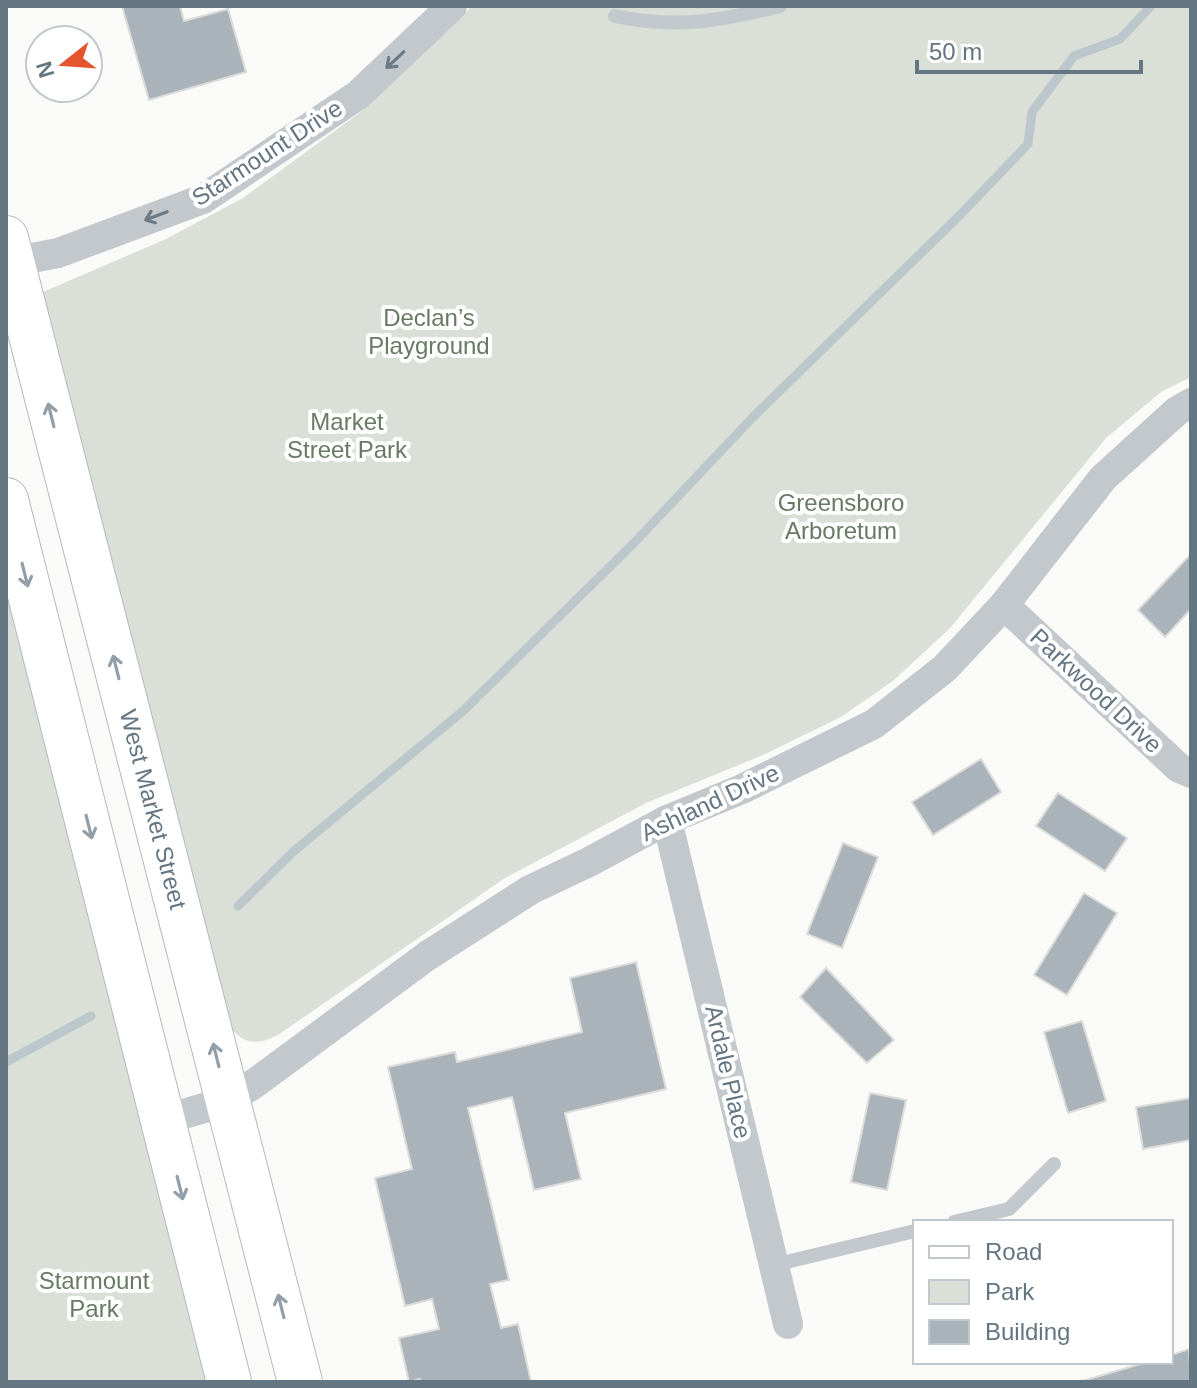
<svg xmlns="http://www.w3.org/2000/svg" width="1197" height="1388" viewBox="0 0 1197 1388" font-family="Arial,sans-serif">
	<style>
		.green { fill: #dadfd7 }
		.lines { fill: none; stroke-linecap: round; stroke-linejoin: round }
		.stream { stroke: #bbc7cb; stroke-width: 9 }
		.building { fill: #aab3b9; stroke: #dcdcda; stroke-width: 2 }
		.primary-casing { stroke: #b5babe; stroke-width: 46 }
		.service { stroke: #c3c8cc; stroke-width: 14 }
		.minor { stroke: #c3c8cc; stroke-width: 30 }
		.primary { stroke: #fff; stroke-width: 44 }
		.oneway { stroke: #6a7a87 }
		.oneway2 { stroke: #939fa8 }
		.labels { text-anchor: middle; stroke-width: 8; stroke-linejoin: round; paint-order: stroke }
		.street-label { font-size: 24px; fill: #657683; stroke: #fff }
		.park-label { font-size: 24px; fill: #687a64; stroke: #fff }
	</style>
	<rect width="100%" height="100%" fill="#fafaf8"/>
	<!-- green -->
	<g class="green">
		<path d="M472 6H1191V377L1161 392 1106 438 951 627 893 681 841 717 763 755 646 803 505 878 278 1035C250 1049 239 1041 222 1016L43 292 166 239 243 198 362 111Z"/>
		<polygon points="6,586 207,1382 6,1382"/>
	</g>
	<g class="lines">
		<!-- stream -->
		<g class="stream">
			<polyline points="238,906 294,851 463,711 632,545 753,417 960,215 1028,144 1032,112 1074,56 1120,39 1151,6"/>
			<polyline points="6,1062 91,1016"/>
		</g>
	</g>
	<!-- building -->
	<g class="building">
		<polygon points="122,6 180,6 184,21 228,9 246,72 149,100"/>
		<polygon points="1191,554 1191,609 1165,637 1138,610"/>
		<polygon points="981,759 1001,792 933,835 912,802"/>
		<polygon points="1058,793 1127,838 1105,871 1036,826"/>
		<polygon points="843,843 878,857 842,948 807,934"/>
		<polygon points="1084,893 1117,913 1067,995 1034,975"/>
		<polygon points="636,962 666,1089 565,1113 581,1179 534,1190 512,1097 468,1108 509,1280 490,1284 501,1328 518,1324 531,1382 421,1382 420,1379 409,1382 399,1338 439,1329 432,1299 405,1306 375,1178 412,1169 388,1067 455,1052 457,1062 582,1032 570,978"/>
		<polygon points="826,968 894,1040 867,1063 800,997"/>
		<polygon points="1082,1021 1106,1101 1068,1113 1044,1032"/>
		<polygon points="870,1093 906,1100 887,1190 851,1182"/>
		<polygon points="1191,1098 1191,1140 1143,1149 1136,1107"/>
		<polygon points="1189,1349 1191,1382 1079,1382 1147,1362 1171,1362 1171,1355"/>
	</g>
	<g class="lines">
		<!-- primary casing -->
		<g class="primary-casing">
			<g id="primary">
				<path id="s1" d="M6 238 300 1382"/>
				<polyline points="6,500 229,1382"/>
			</g>
		</g>
		<!-- service -->
		<g class="service">
			<path d="M615 16C676 29 721 21 780 6"/>
			<polyline points="954,1222 1009,1209 1054,1164"/>
			<polyline points="774,1265 915,1231"/>
		</g>
		<!-- minor -->
		<g class="minor">
			<polyline points="6,263 58,253 203,199 358,95 452,6"/>
			<polyline points="1004,605 1179,768 1191,773"/>
			<polyline points="667,820 788,1324"/>
			<polyline points="163,1120 228,1101 258,1081 427,956 530,890 589,862 667,820 742,789 874,724 945,668 1004,605 1103,478 1177,411 1191,403"/>
		</g>
		<!-- primary -->
		<use href="#primary" class="primary"/>
	</g>
	<!-- one-way arrows -->
	<defs><path id="oneway-shaft" d="M-6 0H5M1.5-3L5.5 0L1.5 3" fill="none" stroke-width="1.6" stroke-linecap="round" stroke-linejoin="round" transform="scale(2)"/></defs>
	<g class="oneway">
		<use href="#oneway-shaft" transform="translate(395 60) rotate(137)"/>
		<use href="#oneway-shaft" transform="translate(156 216) rotate(159)"/>
	</g>
	<g class="oneway2">
		<use href="#oneway-shaft" transform="translate(51 415) rotate(-104)"/>
		<use href="#oneway-shaft" transform="translate(25 575) rotate(76)"/>
		<use href="#oneway-shaft" transform="translate(116 667) rotate(-104)"/>
		<use href="#oneway-shaft" transform="translate(89 827) rotate(76)"/>
		<use href="#oneway-shaft" transform="translate(216 1055) rotate(-104)"/>
		<use href="#oneway-shaft" transform="translate(180 1188) rotate(76)"/>
		<use href="#oneway-shaft" transform="translate(281 1306) rotate(-104)"/>
	</g>
	<g class="labels">
		<!-- street labels -->
		<g class="street-label">
			<text transform="translate(267 153) rotate(-33)" y="8">Starmount Drive</text>
			<text transform="translate(1096 691) rotate(43)" y="8">Parkwood Drive</text>
			<text transform="translate(710 803) rotate(-25)" y="8">Ashland Drive</text>
			<text dy="8" stroke="none"><textPath href="#s1" startOffset="590">West Market Street</textPath></text>
			<text transform="translate(728 1072) rotate(77)" y="8">Ardale Place</text>
		</g>
		<!-- park labels -->
		<g class="park-label">
			<text x="429" y="326">Declan’s<tspan x="429" dy="28">Playground</tspan></text>
			<text x="347" y="430">Market<tspan x="347" dy="28">Street Park</tspan></text>
			<text x="841" y="511">Greensboro<tspan x="841" dy="28">Arboretum</tspan></text>
			<text x="94" y="1289">Starmount<tspan x="94" dy="28">Park</tspan></text>
		</g>
	</g>
	<!-- border -->
	<rect width="1197" height="1388" fill="none" stroke="#657683" stroke-width="16"/>
	<!-- legend -->
	<rect x="913" y="1220" width="260" height="144" fill="#ffffff" stroke="#c1c8cd" stroke-width="2"/>
	<rect x="929" y="1246" width="40" height="12" fill="#ffffff" stroke="#c1c8cd" stroke-width="2"/>
	<text x="985" y="1260" font-size="24" fill="#657683">Road</text>
	<rect x="929" y="1280" width="40" height="24" fill="#dadfd7" stroke="#c1c8cd" stroke-width="2"/>
	<text x="985" y="1300" font-size="24" fill="#657683">Park</text>
	<rect x="929" y="1320" width="40" height="24" fill="#aab3b9" stroke="#c1c8cd" stroke-width="2"/>
	<text x="985" y="1340" font-size="24" fill="#657683">Building</text>
	<!-- north arrow -->
	<g transform="translate(64 64) rotate(253)"><circle r="38" fill="#ffffff" stroke="#c1c8cd" stroke-width="2"/>
	<path d="M0-6L14 30L0 20L-14 30Z" fill="#e4572e"/>
	<text y="-12" font-size="22" font-weight="bold" text-anchor="middle" fill="#657683">N</text>
	</g>
	<!-- scale -->
	<path d="M917 60v12h224v-12" fill="none" stroke="#657683" stroke-width="4"/>
	<text x="929" y="60" font-size="24" fill="#657683" stroke="#ffffff" stroke-width="6" paint-order="stroke">50 m</text>
</svg>
